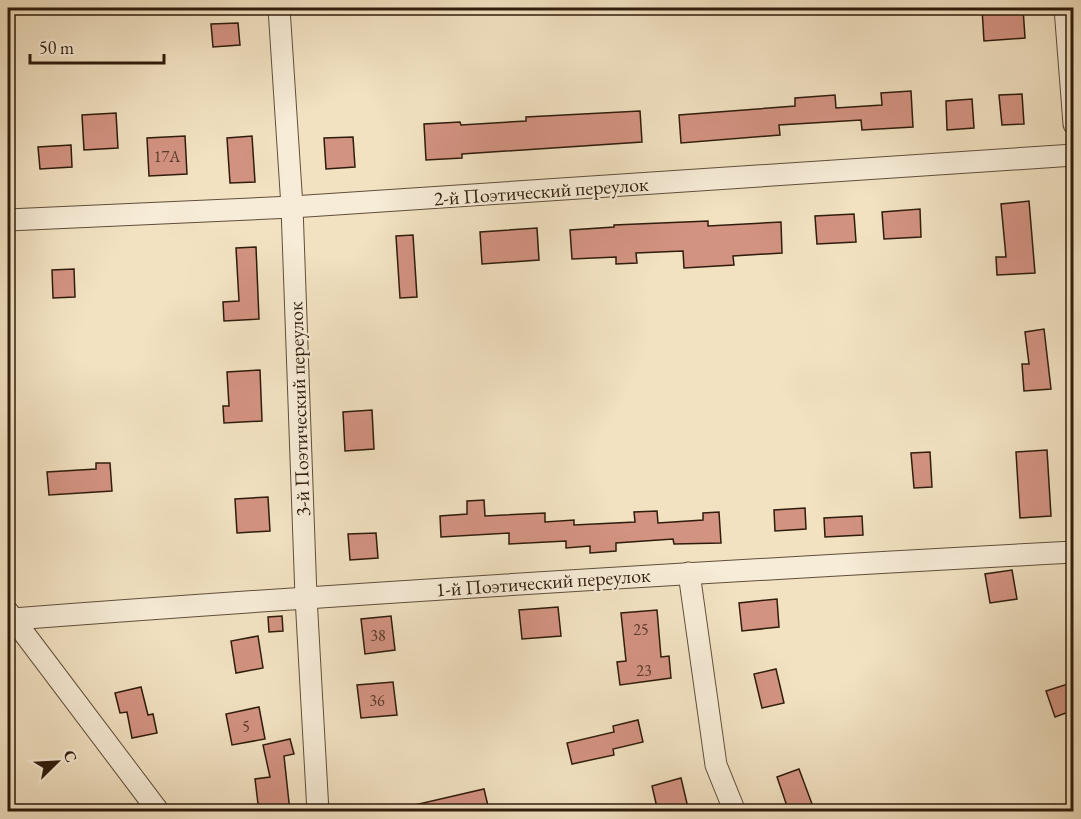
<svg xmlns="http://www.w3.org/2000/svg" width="1081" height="819" viewBox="0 0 1081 819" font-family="'EB Garamond',serif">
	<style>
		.building { fill: #d39382; stroke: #2f1c0c; stroke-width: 1.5 }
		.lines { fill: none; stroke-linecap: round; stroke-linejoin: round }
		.minor-casing { stroke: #604e3a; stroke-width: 23 }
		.minor { stroke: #f7ecd7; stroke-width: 21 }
		.labels { text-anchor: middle; stroke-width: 4.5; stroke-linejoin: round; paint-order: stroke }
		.number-label { font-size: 16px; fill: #583a2a }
		.street-label { font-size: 20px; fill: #2f1c0c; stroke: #f7ecd7 }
	</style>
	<rect width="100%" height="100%" fill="#f2e2c2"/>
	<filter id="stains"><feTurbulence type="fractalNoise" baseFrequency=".00333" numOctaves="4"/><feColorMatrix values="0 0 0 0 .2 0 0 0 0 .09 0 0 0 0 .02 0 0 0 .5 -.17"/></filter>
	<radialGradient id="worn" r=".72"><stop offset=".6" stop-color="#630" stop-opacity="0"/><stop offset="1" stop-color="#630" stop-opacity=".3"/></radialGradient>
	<!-- building -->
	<g class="building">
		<polygon points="1023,8 1025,38 984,41 982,9"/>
		<polygon points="238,23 240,45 213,47 211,24"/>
		<polygon points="911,91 913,127 862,130 861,120 779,125 780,135 681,143 679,115 795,106 795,98 835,95 836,108 882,105 881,93"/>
		<polygon points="1022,94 1024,124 1002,125 999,95"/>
		<polygon points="972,99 974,128 947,130 946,101"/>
		<polygon points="640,111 642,142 462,154 462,158 426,160 424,124 460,122 461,125 526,121 526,117"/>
		<polygon points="116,113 118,148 84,150 82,115"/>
		<polygon points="185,136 187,174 149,176 147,138"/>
		<polygon points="252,136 255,182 230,183 227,138"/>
		<polygon points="353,137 355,167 326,169 324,138"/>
		<polygon points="71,145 72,167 40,169 38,147"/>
		<polygon points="1029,201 1035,273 997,275 996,257 1006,257 1001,204"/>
		<polygon points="920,209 921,237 884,239 882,212"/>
		<polygon points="854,214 856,242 817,244 815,216"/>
		<polygon points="708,221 708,226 781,222 782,253 733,256 734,265 684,268 683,251 636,253 637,263 616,264 616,257 572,259 570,230 614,227 614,225"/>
		<polygon points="537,228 539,260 482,264 480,232"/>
		<polygon points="413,235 417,297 400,298 396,236"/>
		<polygon points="256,247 259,319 224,321 223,302 239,301 236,248"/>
		<polygon points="74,269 75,297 53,298 52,270"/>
		<polygon points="1044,329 1051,389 1024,391 1022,364 1029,364 1025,332"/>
		<polygon points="260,370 262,421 224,423 223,406 229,406 227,372"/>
		<polygon points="372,410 374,449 345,451 343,412"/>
		<polygon points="1047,450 1051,516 1020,518 1016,452"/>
		<polygon points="930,452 932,487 914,488 911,453"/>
		<polygon points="96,463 110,463 112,491 49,495 47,472 96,469"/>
		<polygon points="268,497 270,531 237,533 235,499"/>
		<polygon points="484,500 485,516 545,513 545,522 574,520 574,525 635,522 634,512 657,511 658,523 703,520 703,513 719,512 721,543 674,544 673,539 616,543 616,551 590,553 590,546 566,548 566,541 509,544 509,533 441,537 440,516 467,514 467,501"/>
		<polygon points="805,508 806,529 775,531 774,510"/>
		<polygon points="862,516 863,535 825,537 824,518"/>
		<polygon points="376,533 378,558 350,560 348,534"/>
		<polygon points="1012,570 1017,599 990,603 985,574"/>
		<polygon points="777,599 779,627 742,631 739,603"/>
		<polygon points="558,607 561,636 522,639 519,610"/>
		<polygon points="657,610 661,657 669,656 671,678 620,685 617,662 626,661 621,613"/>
		<polygon points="282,616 283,631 269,632 268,617"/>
		<polygon points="391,616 395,650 365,654 361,619"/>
		<polygon points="258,636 263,668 236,673 231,641"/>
		<polygon points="776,669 784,703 762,708 754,674"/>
		<polygon points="393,682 397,715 361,718 357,685"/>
		<polygon points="1074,682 1074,710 1055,717 1046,691"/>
		<polygon points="141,687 148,715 153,714 157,733 132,738 127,712 120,713 115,693"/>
		<polygon points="259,707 265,739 232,745 226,714"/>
		<polygon points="638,720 643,742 613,749 614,755 572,764 567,743 614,732 613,726"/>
		<polygon points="290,739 294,754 284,756 290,812 259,812 255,779 270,777 263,745"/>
		<polygon points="799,769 815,812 789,812 777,777"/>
		<polygon points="681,778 689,812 658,812 652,786"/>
		<polygon points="484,789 489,810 481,812 411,812 410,806"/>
	</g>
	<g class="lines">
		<!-- minor casing -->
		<g class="minor-casing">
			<g id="minor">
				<polyline points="279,8 292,207 306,597 318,812"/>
				<polyline points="1065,8 1074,124"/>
				<polyline points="8,220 292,207 1074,155"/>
				<polyline points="689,573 716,765 735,812"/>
				<polyline points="8,612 159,812"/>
				<path d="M13 619C366 592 720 571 1074 552"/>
			</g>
		</g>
		<!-- minor -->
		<use href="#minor" class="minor"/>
	</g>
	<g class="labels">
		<!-- number labels -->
		<g class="number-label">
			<text x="167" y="162">17А</text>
			<text x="641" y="635">25</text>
			<text x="378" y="641">38</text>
			<text x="644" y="676">23</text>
			<text x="377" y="706">36</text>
			<text x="246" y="732">5</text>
		</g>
		<!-- street labels -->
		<g class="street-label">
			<text transform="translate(541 191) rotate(-4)" y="7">2-й Поэтический переулок</text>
			<text transform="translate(299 409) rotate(-92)" y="7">3-й Поэтический переулок</text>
			<text transform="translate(543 582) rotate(-4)" y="7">1-й Поэтический переулок</text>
		</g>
	</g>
	<!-- margin -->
	<rect width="1081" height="819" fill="none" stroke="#f2e2c2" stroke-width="30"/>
	<rect x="9" y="9" width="1063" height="801" fill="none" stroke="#2f1c0c" stroke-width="3"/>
	<rect x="15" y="15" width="1051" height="789" fill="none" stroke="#2f1c0c" stroke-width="1.5"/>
	<!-- north arrow -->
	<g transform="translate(57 762) rotate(66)" stroke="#f7ecd7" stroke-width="4.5" paint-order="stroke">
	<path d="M0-4.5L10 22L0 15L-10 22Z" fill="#2f1c0c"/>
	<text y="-9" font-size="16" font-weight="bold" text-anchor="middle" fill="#2f1c0c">С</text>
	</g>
	<!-- scale -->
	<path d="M30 54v9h134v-9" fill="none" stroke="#2f1c0c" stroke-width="3"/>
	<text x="39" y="54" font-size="18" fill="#2f1c0c" stroke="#f7ecd7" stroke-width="4.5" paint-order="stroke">50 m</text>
	<rect width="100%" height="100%" filter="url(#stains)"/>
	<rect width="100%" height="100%" fill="url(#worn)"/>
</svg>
